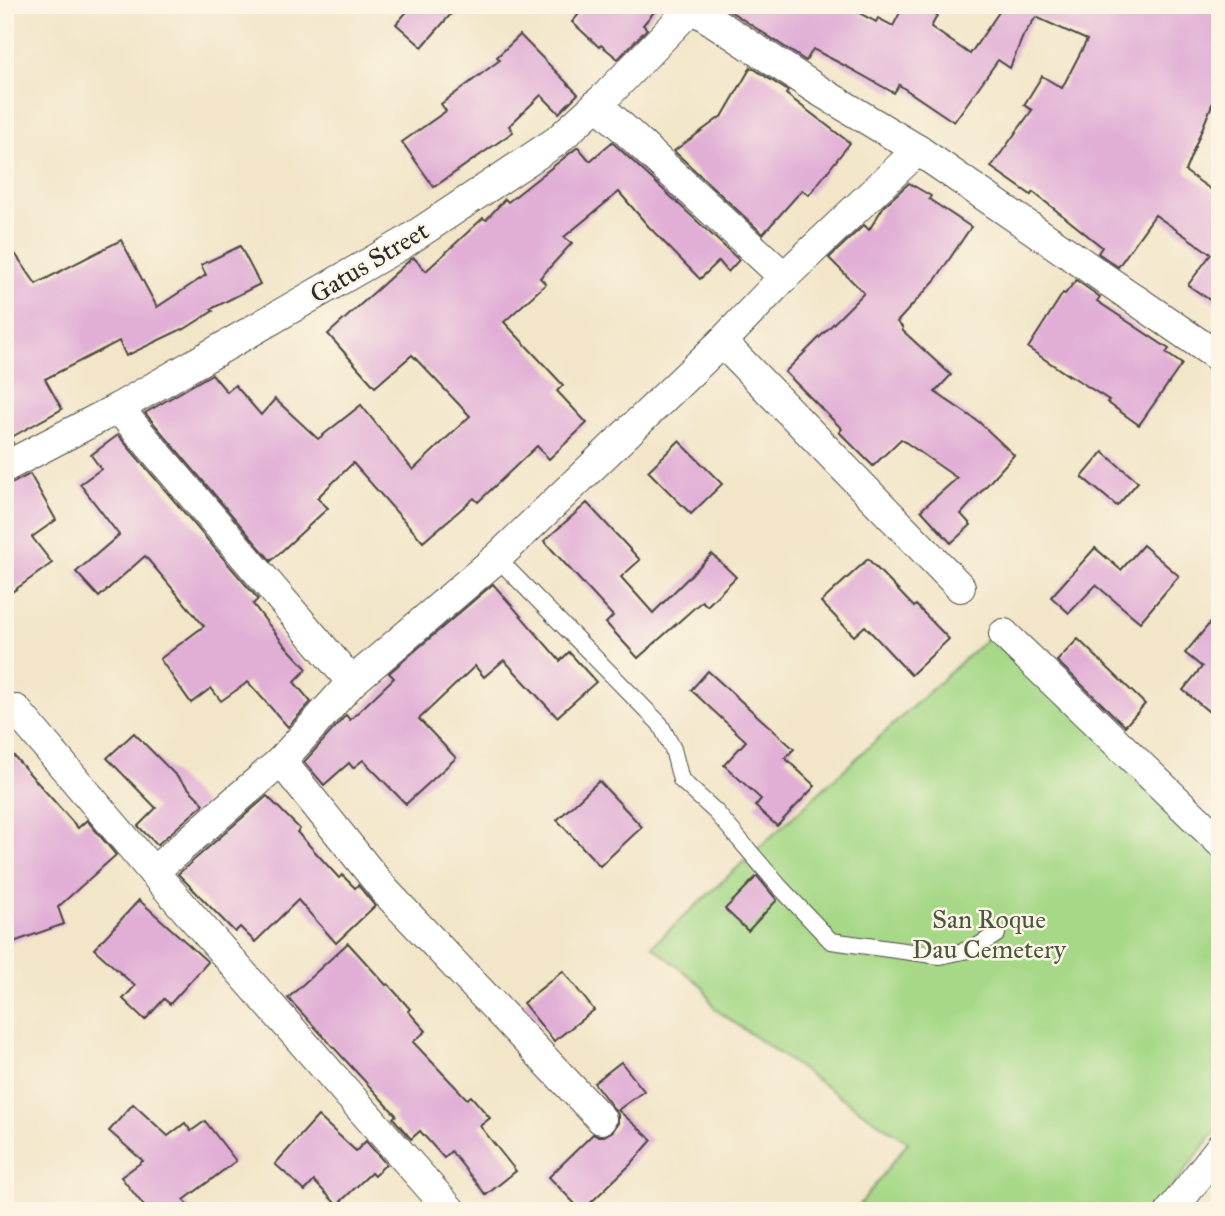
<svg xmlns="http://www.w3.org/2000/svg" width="1225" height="1216" viewBox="0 0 1225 1216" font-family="'IM FELL Great Primer',serif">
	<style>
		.green { fill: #a6d887; stroke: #688259; stroke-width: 2 }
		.building { fill: #e1afd6 }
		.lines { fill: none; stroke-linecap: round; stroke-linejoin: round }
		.service-casing { stroke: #494743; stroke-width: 18 }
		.minor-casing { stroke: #494743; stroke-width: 32 }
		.service { stroke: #fff; stroke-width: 16 }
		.minor { stroke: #fff; stroke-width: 30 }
		.labels { text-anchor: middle; stroke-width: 5; stroke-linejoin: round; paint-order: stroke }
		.street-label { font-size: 26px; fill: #2b2b2b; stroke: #fcf5e5 }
		.park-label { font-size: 26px; fill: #4a5642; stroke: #fcf5e5 }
	</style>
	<rect width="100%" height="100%" fill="#fcf5e5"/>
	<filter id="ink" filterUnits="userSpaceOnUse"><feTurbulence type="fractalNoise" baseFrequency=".0143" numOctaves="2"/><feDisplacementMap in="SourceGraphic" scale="14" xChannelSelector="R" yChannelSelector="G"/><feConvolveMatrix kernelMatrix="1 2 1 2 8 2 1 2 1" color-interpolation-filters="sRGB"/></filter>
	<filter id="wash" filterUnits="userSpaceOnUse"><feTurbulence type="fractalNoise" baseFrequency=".00686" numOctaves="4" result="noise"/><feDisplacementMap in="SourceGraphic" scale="28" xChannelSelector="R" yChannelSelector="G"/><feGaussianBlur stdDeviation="1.57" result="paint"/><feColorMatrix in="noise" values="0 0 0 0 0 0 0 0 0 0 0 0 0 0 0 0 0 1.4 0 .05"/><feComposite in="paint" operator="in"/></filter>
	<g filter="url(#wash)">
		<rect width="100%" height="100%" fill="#f2e5c8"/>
		<!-- green -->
		<polygon class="green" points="994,632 1220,852 1220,1125 1154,1211 855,1211 908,1142 858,1109 715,1009 702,986 652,946"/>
		<g id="blocks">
			<!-- building -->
			<g class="building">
				<polygon points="413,5 459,5 422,47 396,24"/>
				<polygon points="587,5 660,5 643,25 647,29 618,59 601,45 599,47 572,22"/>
				<polygon points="721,5 844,5 876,22 878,18 893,26 904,5 943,5 931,27 970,54 1004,5 1220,5 1220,85 1185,171 1220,196 1220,307 1188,285 1211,254 1155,215 1118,267 1098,253 1102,247 1033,192 1031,195 991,167 1032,110 1024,105 1042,76 1062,88 1087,40 1036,17 1023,36 1010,68 998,60 954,122 899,85 894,93 851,69 813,49 806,61"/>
				<polygon points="520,35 578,94 559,113 541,95 509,126 513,132 434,187 402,142 446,111 441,104 500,60 497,57"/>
				<polygon points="751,67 788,91 786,94 850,143 809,195 802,190 763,234 674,151 723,115"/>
				<polygon points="612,142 739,260 728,272 719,261 700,279 649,227 619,192 564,237 572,243 540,278 546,284 504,322 563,385 557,391 587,423 549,459 537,446 478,502 474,498 423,542 353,463 317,498 328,508 271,561 145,413 212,374 227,392 235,385 261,415 275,399 318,439 361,405 413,470 470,416 412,355 375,387 328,334 411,259 414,258 426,271 483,218 486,220 505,199 508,202 578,147 590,161"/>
				<polygon points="909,183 931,196 929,199 971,227 936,279 897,322 903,328 902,330 951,375 935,392 979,422 1014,455 961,514 971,525 951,543 921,510 957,478 901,439 873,466 839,432 842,429 785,372 864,293 829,258 864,225 869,230 884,206"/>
				<polygon points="5,239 36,284 121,240 157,307 206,275 201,265 240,246 260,284 211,309 213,311 183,330 182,329 126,356 119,341 45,379 62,409 10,438 13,443 5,447"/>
				<polygon points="1076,280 1100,297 1097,301 1169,349 1166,353 1182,364 1139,425 1107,402 1109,400 1068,374 1068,375 1028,348 1063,293 1065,294"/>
				<polygon points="118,435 258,599 253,604 283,643 307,669 294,682 311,702 288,727 248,682 221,701 211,688 191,703 160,659 204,626 145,556 99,597 76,572 119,535 80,484 101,469 91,455"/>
				<polygon points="679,441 722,484 691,514 648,471"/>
				<polygon points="1103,452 1138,482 1117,506 1082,477"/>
				<polygon points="30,474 56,520 32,537 52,563 5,597 5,484 13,483"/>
				<polygon points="587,503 640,560 621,577 653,613 712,554 736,577 707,606 702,601 638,658 606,623 613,616 544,541"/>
				<polygon points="1143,545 1179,576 1140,622 1096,585 1069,613 1051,597 1095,548 1121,570"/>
				<polygon points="868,559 914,607 916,605 949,639 911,675 865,626 854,636 821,602"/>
				<polygon points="493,584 560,661 569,652 596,682 557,717 504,660 484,677 475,666 419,719 456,758 406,804 363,760 353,768 349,763 324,785 304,762 346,715 350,720 394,678 389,673"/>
				<polygon points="1220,611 1220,721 1183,690 1202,667 1185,653"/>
				<polygon points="1078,639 1145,704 1125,726 1057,661"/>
				<polygon points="708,671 794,749 785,758 815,786 777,826 755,806 761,799 724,765 746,741 691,690"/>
				<polygon points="134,733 204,804 157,845 138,826 156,808 107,758"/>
				<polygon points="5,746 78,828 87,820 116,855 58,907 64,924 5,945"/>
				<polygon points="599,781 642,827 600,866 557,820"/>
				<polygon points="267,796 300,829 297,832 339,878 342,875 355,888 358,885 375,906 336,943 298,900 255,942 240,927 235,932 178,874"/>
				<polygon points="757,876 777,900 748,931 725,909"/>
				<polygon points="139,900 208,962 170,1004 164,999 145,1020 123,999 135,986 94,949"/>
				<polygon points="348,943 386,985 388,984 410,1009 408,1011 426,1031 413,1042 467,1099 471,1096 490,1118 480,1126 516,1171 486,1195 451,1151 444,1158 420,1131 411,1139 393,1118 396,1115 288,998"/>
				<polygon points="563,971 594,1010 554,1041 523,1003"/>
				<polygon points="621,1062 644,1091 618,1110 652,1140 631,1164 582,1211 549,1177 593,1134 597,1136 604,1136 613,1131 618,1123 618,1114 594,1083"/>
				<polygon points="133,1104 168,1136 185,1123 191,1131 205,1121 236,1161 184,1200 192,1211 148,1211 121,1177 143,1161 109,1131"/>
				<polygon points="318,1116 356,1151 366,1141 386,1164 374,1176 371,1173 337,1205 314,1181 305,1191 275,1164"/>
			</g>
		</g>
	</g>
	<g filter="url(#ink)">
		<use href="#blocks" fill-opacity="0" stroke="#494743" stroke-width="2"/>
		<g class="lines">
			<!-- service casing -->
			<g class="service-casing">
				<polyline id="service" points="497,558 660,724 673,749 681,780 716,812 779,886 831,941 940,956 973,949 997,934"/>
			</g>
			<!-- minor casing -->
			<g class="minor-casing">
				<g id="minor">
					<polyline points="693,8 818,90 918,150 1220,358"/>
					<polyline points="597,104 784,277"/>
					<polyline points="722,342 960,587"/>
					<polyline points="118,408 352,682 497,558 722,342 784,277 918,150"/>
					<polyline points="5,467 118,408 404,243 557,141 607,95 694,5"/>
					<polyline points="1004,634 1220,842"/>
					<polyline points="16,710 153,872 451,1211"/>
					<polyline points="281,761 385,891 601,1119"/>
					<polyline points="153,872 281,761 352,682"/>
					<polyline points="1171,1211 1220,1148"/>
				</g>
			</g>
			<!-- service -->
			<use href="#service" class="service"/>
			<!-- minor -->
			<use href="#minor" class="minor"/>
		</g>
	</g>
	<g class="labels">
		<!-- street labels -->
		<g class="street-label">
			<text transform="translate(369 262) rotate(-31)" y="9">Gatus Street</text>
		</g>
		<!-- park labels -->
		<g class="park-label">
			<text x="989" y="928">San Roque<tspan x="989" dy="30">Dau Cemetery</tspan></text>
		</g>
	</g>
	<!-- margin -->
	<rect width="1225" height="1216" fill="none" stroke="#fcf5e5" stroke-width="28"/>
</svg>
